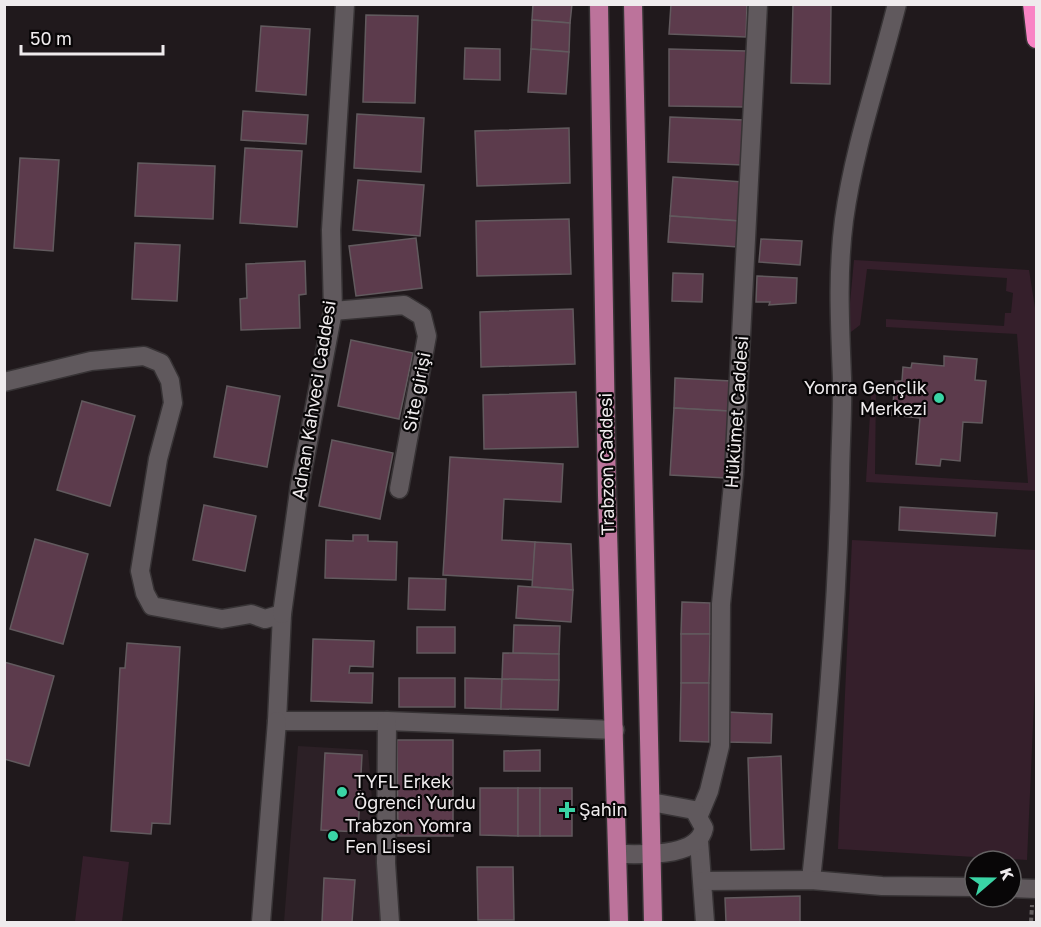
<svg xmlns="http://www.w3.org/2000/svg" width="1041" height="927" viewBox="0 0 1041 927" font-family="'Golos Text',sans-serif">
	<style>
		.built { fill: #2c2026 }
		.green { fill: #351f2b }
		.building { fill: #5c3b4c; stroke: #625a5e; stroke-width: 1.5 }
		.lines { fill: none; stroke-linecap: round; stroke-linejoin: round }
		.minor-casing { stroke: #373335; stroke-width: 21 }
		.major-casing { stroke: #373335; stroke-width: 21 }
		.highway-casing { stroke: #373335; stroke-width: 21 }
		.path { stroke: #635d5f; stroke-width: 4; stroke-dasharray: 4.5 3; stroke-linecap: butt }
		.minor { stroke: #60595d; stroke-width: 18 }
		.major { stroke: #bc739b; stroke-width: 18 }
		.highway { stroke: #f984c5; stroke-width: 18 }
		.poi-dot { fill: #3ad4a5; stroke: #080607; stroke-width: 2 }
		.labels { text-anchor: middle; stroke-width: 4.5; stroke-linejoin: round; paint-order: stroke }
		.poi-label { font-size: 18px; fill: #efebed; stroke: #080607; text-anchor: start }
		.street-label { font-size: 18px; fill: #efebed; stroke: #080607 }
	</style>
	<rect width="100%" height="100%" fill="#20191c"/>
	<!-- built -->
	<polygon class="built" points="298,746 368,750 382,922 284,922"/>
	<!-- green -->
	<g class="green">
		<polygon points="854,260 1029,270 1036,314 1036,491 866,482 872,380 876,385 875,474 1028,483 1017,334 886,327 886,319 1004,326 1005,313 1011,313 1013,293 1006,291 1007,278 867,269 860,325 847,335"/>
		<polygon points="852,540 1036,550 1036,658 1027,860 838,849"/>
		<polygon points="83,856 129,862 122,922 75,922"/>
	</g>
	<!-- building -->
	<g class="building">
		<polygon points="533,4 572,4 570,23 532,20"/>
		<polygon points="671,4 747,4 746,37 669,34"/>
		<polygon points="793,4 831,4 830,84 791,83"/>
		<polygon points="366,15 418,16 415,103 363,102"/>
		<polygon points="532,20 570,23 569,52 531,49"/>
		<polygon points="261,26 310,29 306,95 256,91"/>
		<polygon points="465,48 500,49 500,80 464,79"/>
		<polygon points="531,49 569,52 566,94 528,92"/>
		<polygon points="669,49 747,51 746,107 669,106"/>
		<polygon points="243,111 308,115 306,144 241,140"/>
		<polygon points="357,114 424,118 421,172 354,168"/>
		<polygon points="670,117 744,120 743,165 668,162"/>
		<polygon points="569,128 570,183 477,186 475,131"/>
		<polygon points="245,148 302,151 297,227 240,223"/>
		<polygon points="20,158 59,160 53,251 14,248"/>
		<polygon points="138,163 215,166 213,219 135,216"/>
		<polygon points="673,177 743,182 740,221 670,216"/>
		<polygon points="358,180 424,185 420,236 353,230"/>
		<polygon points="670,216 740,221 738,247 668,242"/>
		<polygon points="569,219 571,274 477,276 476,221"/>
		<polygon points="416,238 422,288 356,296 349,246"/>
		<polygon points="761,239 802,241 800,265 759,262"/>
		<polygon points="135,243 180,245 177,301 132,299"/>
		<polygon points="305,261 306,294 299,295 300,328 241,330 240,299 247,298 246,264"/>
		<polygon points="673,273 703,274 702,302 672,301"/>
		<polygon points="757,276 797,278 796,303 769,305 770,302 756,302"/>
		<polygon points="573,309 575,364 481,367 480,312"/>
		<polygon points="351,340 413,353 399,419 338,406"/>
		<polygon points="944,356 977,359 975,380 986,381 982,423 963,422 960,461 941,459 940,466 916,464 920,418 892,415 895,381 902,381 903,367 911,368 912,363 944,366"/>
		<polygon points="675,378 731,381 729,411 674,408"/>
		<polygon points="227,386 280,396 267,467 214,457"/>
		<polygon points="576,392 578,447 484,449 483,395"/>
		<polygon points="82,401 135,416 110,506 57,490"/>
		<polygon points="674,408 729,411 726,478 670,475"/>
		<polygon points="332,440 393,453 380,519 319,506"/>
		<polygon points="450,457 563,464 561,502 504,499 502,540 535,542 533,580 443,575"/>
		<polygon points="204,505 256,516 245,571 193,560"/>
		<polygon points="900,507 997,513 995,536 899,530"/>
		<polygon points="353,535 368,535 368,541 397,542 396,580 325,578 326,540 353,541"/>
		<polygon points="35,539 88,554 63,644 10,629"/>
		<polygon points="535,542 571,544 573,590 532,587"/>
		<polygon points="409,578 446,579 445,610 408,609"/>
		<polygon points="518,586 573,590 571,622 516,618"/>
		<polygon points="682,602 710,603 710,634 681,634"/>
		<polygon points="514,625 560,626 559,654 513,653"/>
		<rect x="417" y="627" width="38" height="26"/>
		<polygon points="681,634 710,634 709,683 681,683"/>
		<polygon points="313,639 374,641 373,667 350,666 349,673 373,673 372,703 311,701"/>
		<polygon points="127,643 180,647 170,824 152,823 151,834 111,831 120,668 125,668"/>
		<polygon points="503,653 559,654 559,680 502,679"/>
		<polygon points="4,662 54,676 29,766 4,759"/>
		<rect x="399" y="678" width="56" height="29"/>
		<polygon points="465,678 502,679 501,709 465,708"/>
		<polygon points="502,679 559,680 558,710 501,709"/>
		<polygon points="681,683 709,683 709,742 680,741"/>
		<polygon points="727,712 772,714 771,743 726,742"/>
		<polygon points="397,740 453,740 453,836 398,836"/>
		<polygon points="540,750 540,771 504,771 504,751"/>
		<polygon points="325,753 362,755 358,832 321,830"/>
		<polygon points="781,756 784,849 751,850 748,758"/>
		<polygon points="480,788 518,788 518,836 480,835"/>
		<rect x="518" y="788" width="22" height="48"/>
		<rect x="540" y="788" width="32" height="48"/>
		<polygon points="477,867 513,867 514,920 478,920"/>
		<polygon points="324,878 355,880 352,922 322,922"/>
		<polygon points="800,896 800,922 726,922 725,898"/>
	</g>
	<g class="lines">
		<!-- minor casing -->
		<g class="minor-casing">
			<g id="minor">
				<polyline points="333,311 404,305 422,316 427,336 399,489"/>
				<polyline points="4,382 91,361 144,356 161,363 170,381 173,403 158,459 140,571 145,593 152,606 222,619 251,614 265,619 282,614 277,721 387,721 615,730"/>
				<polyline points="282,614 300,484 333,311 331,230 345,4"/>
				<polyline points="387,721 386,863 390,922"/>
				<polyline points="699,815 709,791 720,746 721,604 734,474 758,4"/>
				<polyline points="699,841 705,922"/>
				<path d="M619 854C643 854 698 858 704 828L694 810 651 802"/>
				<path d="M811 880C825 748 837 616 840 483 840 448 843 413 842 378 840 325 837 274 844 220 854 147 879 76 897 4"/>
				<polyline points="703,881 811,880 882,886 975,887"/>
				<polyline points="1011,888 1036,889"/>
				<polyline points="261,922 277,721"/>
			</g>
		</g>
		<!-- major casing -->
		<g class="major-casing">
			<g id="major">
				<polyline points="599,4 607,495 619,922"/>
				<polyline points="633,4 653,922"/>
			</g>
		</g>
		<!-- highway casing -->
		<g class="highway-casing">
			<polyline id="highway" points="1032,4 1036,39"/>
		</g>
		<!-- path -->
		<polyline class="path" points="1031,922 1032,905"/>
		<!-- minor -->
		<use href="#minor" class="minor"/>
		<!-- major -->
		<use href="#major" class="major"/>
		<!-- highway -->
		<use href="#highway" class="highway"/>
	</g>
	<!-- markers -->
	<g class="poi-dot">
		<circle cx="939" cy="398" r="6"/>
		<circle cx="342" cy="792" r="6"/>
		<path d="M564 801h6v6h6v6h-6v6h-6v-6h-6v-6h6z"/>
		<circle cx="333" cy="836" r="6"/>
	</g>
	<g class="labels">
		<!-- poi labels -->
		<g class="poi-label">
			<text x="927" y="394" text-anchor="end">Yomra Gençlik<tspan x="927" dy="21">Merkezi</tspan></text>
			<text x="354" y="788">TYFL Erkek<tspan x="354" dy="21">Öğrenci Yurdu</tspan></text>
			<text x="579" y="816">Şahin</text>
			<text x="345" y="832">Trabzon Yomra<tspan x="345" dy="21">Fen Lisesi</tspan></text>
		</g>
		<!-- street labels -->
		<g class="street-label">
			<text transform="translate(417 392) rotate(-79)" y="6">Site girişi</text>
			<text transform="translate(314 400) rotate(-81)" y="6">Adnan Kahveci Caddesi</text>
			<text transform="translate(737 412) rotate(-86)" y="6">Hükümet Caddesi</text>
			<text transform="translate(607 464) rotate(-91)" y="6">Trabzon Caddesi</text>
		</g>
	</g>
	<!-- border -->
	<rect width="1041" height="927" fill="none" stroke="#efebed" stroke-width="12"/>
	<!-- north arrow -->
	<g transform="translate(993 879) rotate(70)"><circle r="28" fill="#080607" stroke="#646263" stroke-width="1.5"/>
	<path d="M0-4.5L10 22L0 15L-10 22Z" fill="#3ad4a5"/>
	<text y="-9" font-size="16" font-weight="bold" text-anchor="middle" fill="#efebed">K</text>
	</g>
	<!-- scale -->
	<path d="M21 45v9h142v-9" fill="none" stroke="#efebed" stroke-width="3"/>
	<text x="30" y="45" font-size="18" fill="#efebed" stroke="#080607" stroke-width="4.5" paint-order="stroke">50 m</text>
</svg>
